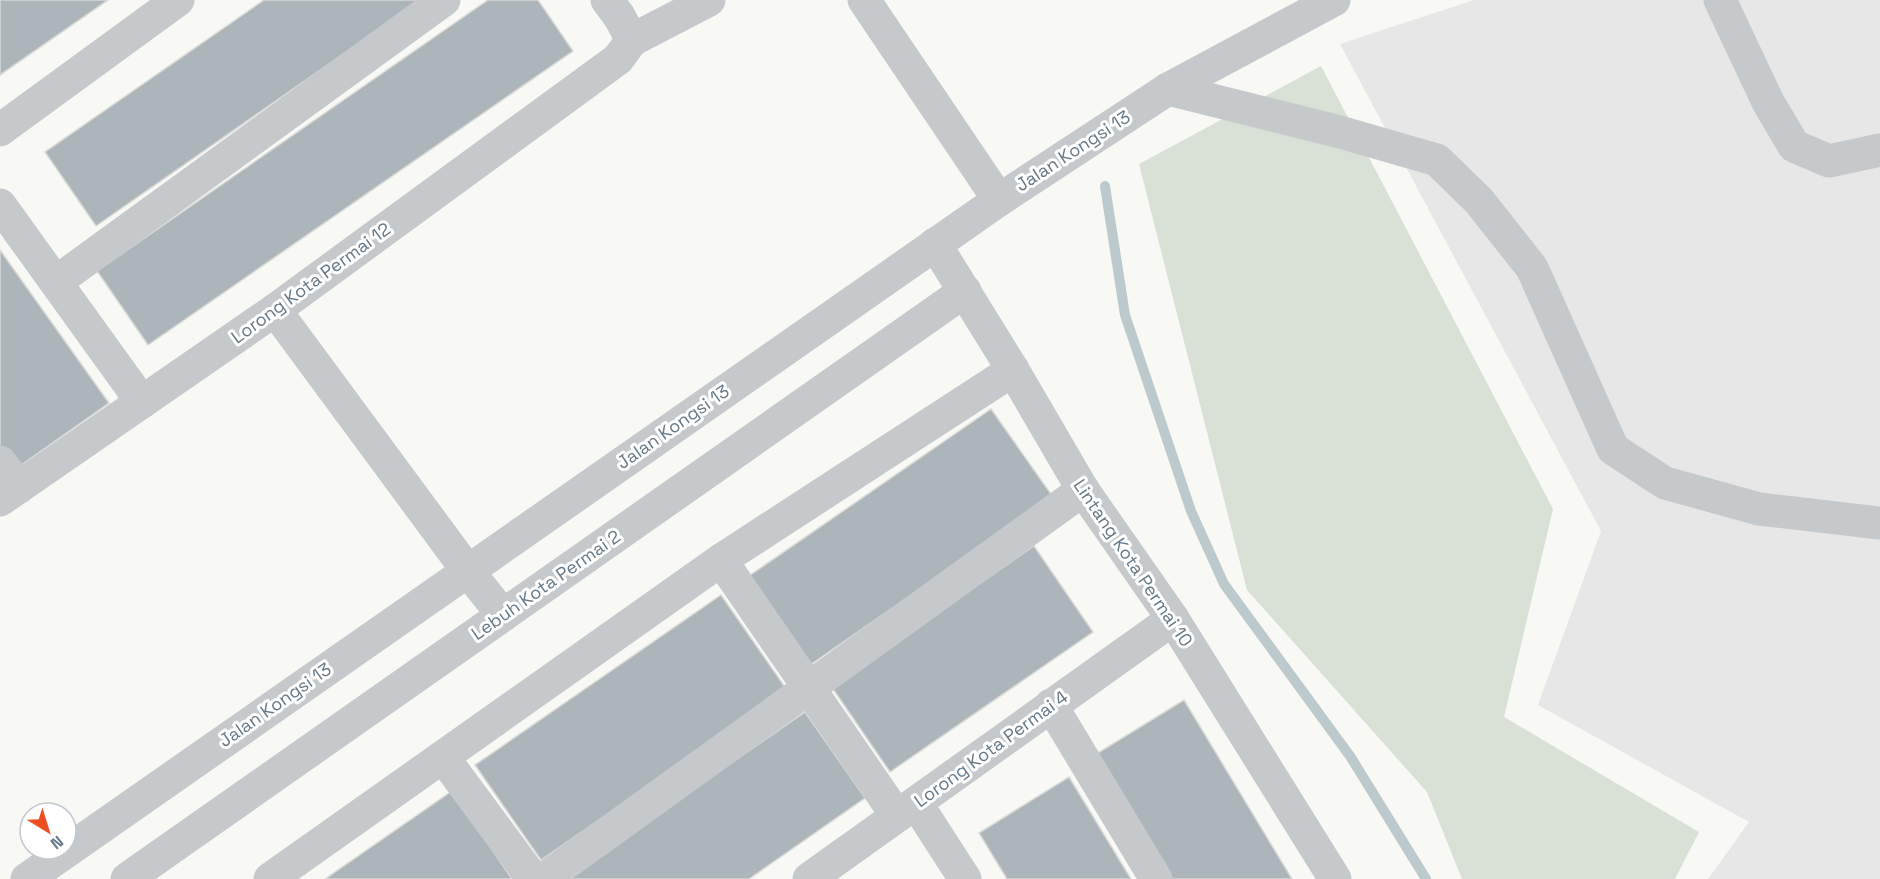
<svg xmlns="http://www.w3.org/2000/svg" width="1880" height="879" viewBox="0 0 1880 879" font-family="'Space Grotesk',sans-serif">
	<style>
		.built { fill: #e6e7e6 }
		.green { fill: #d9e0d6 }
		.lines { fill: none; stroke-linecap: round; stroke-linejoin: round }
		.stream { stroke: #bcc9cd; stroke-width: 10 }
		.building { fill: #abb5ba; stroke: #d9d9d7; stroke-width: 1.5 }
		.minor { stroke: #c5c9cc; stroke-width: 33 }
		.labels { text-anchor: middle; stroke-width: 6; stroke-linejoin: round; paint-order: stroke }
		.street-label { font-size: 18px; fill: #657887; stroke: #fff }
	</style>
	<rect width="100%" height="100%" fill="#f8f8f5"/>
	<!-- built -->
	<polygon class="built" points="1474,0 1880,0 1880,879 1708,879 1749,822 1538,705 1601,531 1340,44"/>
	<!-- green -->
	<polygon class="green" points="1321,66 1553,509 1504,717 1699,832 1675,879 1462,879 1427,792 1247,590 1139,164"/>
	<g class="lines">
		<!-- stream -->
		<polyline class="stream" points="1105,186 1125,315 1191,511 1224,584 1350,756 1426,879"/>
	</g>
	<!-- building -->
	<g class="building">
		<polygon points="0,0 108,0 0,75"/>
		<polygon points="264,0 421,0 96,226 45,152"/>
		<polygon points="488,0 538,0 573,51 148,345 97,271"/>
		<polygon points="0,250 109,403 14,470 0,450"/>
		<polygon points="991,409 1053,497 810,665 749,576"/>
		<polygon points="1034,546 1093,632 890,772 831,686"/>
		<polygon points="721,595 787,690 541,860 475,765"/>
		<polygon points="1184,700 1292,879 1167,879 1093,756"/>
		<polygon points="805,712 865,798 749,879 564,879"/>
		<polygon points="1069,777 1131,879 1007,879 979,833"/>
		<polygon points="452,791 512,879 325,879"/>
	</g>
	<g class="lines">
		<!-- minor -->
		<g class="minor">
			<polyline points="864,0 999,200"/>
			<polyline points="1720,0 1768,102 1794,146 1829,161 1880,150"/>
			<polyline points="632,40 709,0"/>
			<polyline points="1168,89 1340,132 1437,160 1479,201 1532,268 1613,449 1665,483 1759,509 1880,523"/>
			<polyline points="0,130 178,0"/>
			<polyline points="0,205 142,402"/>
			<polyline points="935,244 1013,370 1083,490 1173,619 1335,879"/>
			<polyline points="56,282 444,0"/>
			<polyline points="275,310 467,570 503,615"/>
			<polyline points="0,462 19,487"/>
			<polyline points="0,500 275,310 618,59 632,40 619,16 607,0"/>
			<polyline points="721,560 897,816"/>
			<polyline points="1051,705 1156,879"/>
			<polyline points="443,757 533,879"/>
			<polyline points="916,803 965,879"/>
			<polyline points="27,879 999,200 1168,89 1334,0"/>
			<polyline points="127,879 965,291"/>
			<polyline points="270,879 721,560 1013,370"/>
			<polyline points="544,879 1083,490"/>
			<polyline points="809,879 1173,619"/>
		</g>
	</g>
	<g class="labels">
		<!-- street labels -->
		<g class="street-label">
			<text transform="translate(1073 151) rotate(-33)" y="6">Jalan Kongsi 13</text>
			<text transform="translate(311 283) rotate(-36)" y="6">Lorong Kota Permai 12</text>
			<text transform="translate(673 427) rotate(-35)" y="6">Jalan Kongsi 13</text>
			<text transform="translate(1133 563) rotate(56)" y="6">Lintang Kota Permai 10</text>
			<text transform="translate(546 585) rotate(-35)" y="6">Lebuh Kota Permai 2</text>
			<text transform="translate(275 705) rotate(-35)" y="6">Jalan Kongsi 13</text>
			<text transform="translate(991 749) rotate(-36)" y="6">Lorong Kota Permai 4</text>
		</g>
	</g>
	<!-- north arrow -->
	<g transform="translate(48 831) rotate(142)"><circle r="28" fill="#ffffff" stroke="#c1c9cf" stroke-width="1.5"/>
	<path d="M0-4.5L10 22L0 15L-10 22Z" fill="#ec5021"/>
	<text y="-9" font-size="16" font-weight="bold" text-anchor="middle" fill="#657887">N</text>
	</g>
</svg>
